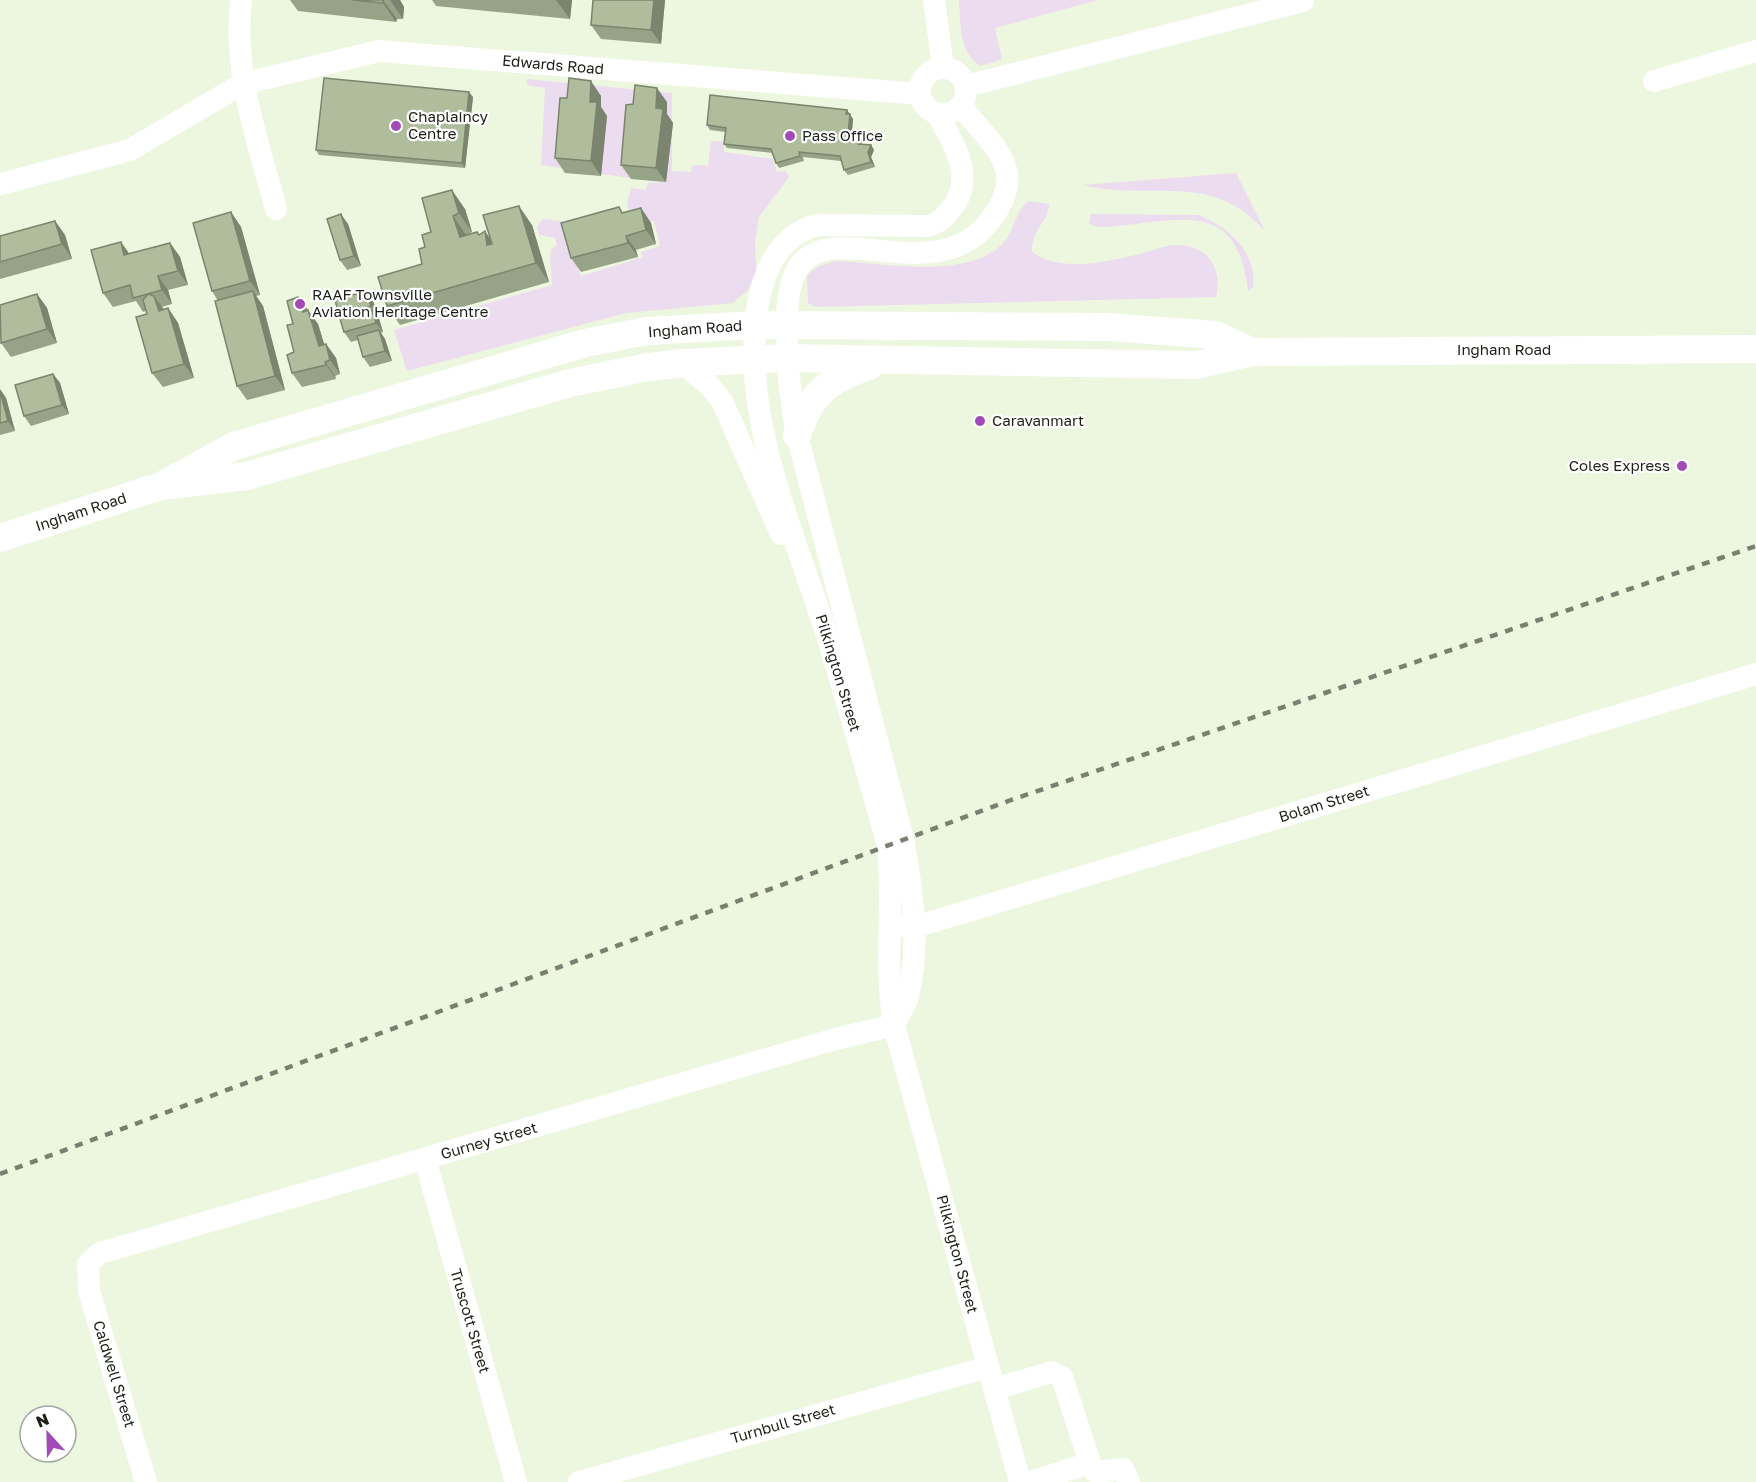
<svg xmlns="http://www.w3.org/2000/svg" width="1756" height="1482" viewBox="0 0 1756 1482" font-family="'Golos Text',sans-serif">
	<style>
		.green { fill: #ecdcf0 }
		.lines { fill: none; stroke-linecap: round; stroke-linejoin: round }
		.minor { stroke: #fff; stroke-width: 22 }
		.major { stroke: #fff; stroke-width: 28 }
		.rail { stroke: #7a8071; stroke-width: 4.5; stroke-dasharray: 8 8; stroke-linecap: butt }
		.wall { fill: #97a387 }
		.shaded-wall { fill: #7b846e }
		.building { fill: #b0bd9d; stroke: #7b846e; stroke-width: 1.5 }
		.poi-dot { fill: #a24ab6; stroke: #fff; stroke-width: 2 }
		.labels { text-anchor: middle; stroke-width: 4.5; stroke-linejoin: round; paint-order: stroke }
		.street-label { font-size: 15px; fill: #1c2017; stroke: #fff }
		.poi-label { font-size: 15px; fill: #1c2017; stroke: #fff; text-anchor: start }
	</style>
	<rect width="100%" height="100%" fill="#edf6de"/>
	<!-- green -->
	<g class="green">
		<path d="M959 0H1098L995 28 1002 59 981 66C958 52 961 24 959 0Z"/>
		<path d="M527 79 672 93V171L691 172 692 165 708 166 711 141 724 142V152L773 159 777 172 786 171 789 177 759 217 755 241 756 272 748 290 733 303 626 313 407 371 394 330 552 285C552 272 549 262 551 249L557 245 555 238 539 235 537 227 543 219 603 226 567 236 581 276 643 257 641 252 660 246 654 221 634 224 627 205 631 188 646 190 648 183H663L541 165 545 88 527 85Z"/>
		<path d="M1236 173 1265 231C1210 169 1152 202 1082 185Z"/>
		<path d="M1028 201 1049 204C1049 221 1031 230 1032 252 1059 272 1103 263 1135 255 1150 252 1165 244 1180 245 1210 247 1222 270 1216 297L816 307 808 303 807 275 819 266 837 261C883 263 962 279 999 247 1014 235 1014 213 1028 201Z"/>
		<path d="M1091 214 1198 215C1228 227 1257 251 1253 287L1248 291C1238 206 1193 217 1125 225 1113 226 1099 230 1089 223Z"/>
	</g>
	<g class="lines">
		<!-- minor -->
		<g class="minor">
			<path d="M241 0C233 74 257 138 276 209"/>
			<polyline points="934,0 943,68"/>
			<circle cx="943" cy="91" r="23"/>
			<polyline points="1654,81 1756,51"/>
			<polyline points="966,86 1303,1"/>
			<path d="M937 113C953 143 977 178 951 209 945 218 939 223 929 226L817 225C742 245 750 366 762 426 775 495 807 571 828 639 849 707 868 776 888 845 894 905 884 966 894 1025L1020 1482"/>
			<polyline points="0,184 130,150 242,84 379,51 920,94"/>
			<polyline points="682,363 709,385 722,401 781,534"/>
			<polyline points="901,926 915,927 1756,674"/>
			<path d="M894 1025C898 1016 905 1006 908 996 921 945 912 889 903 839L797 435C790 398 776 295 800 265 836 218 938 292 992 218 1029 168 991 145 961 106"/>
			<polyline points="425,1159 516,1482"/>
			<polyline points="994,1389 1052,1372 1062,1377 1090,1463 1030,1482"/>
			<polyline points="1090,1463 1095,1472 1123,1469 1129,1482"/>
			<polyline points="146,1482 89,1291 88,1264 100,1253 832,1040 894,1025"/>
			<polyline points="579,1482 988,1367"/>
		</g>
		<!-- major -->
		<g class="major">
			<path d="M797 435C811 391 829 380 871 365"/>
			<polyline points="161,486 247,476 570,383 643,368 682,363 787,358 1197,365 1252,352 1756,349"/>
			<polyline points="0,538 161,486 234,446 585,343 647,331 756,325 1109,327 1215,335 1252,352"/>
		</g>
		<!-- rail -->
		<polyline class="rail" points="0,1174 1011,800 1756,546"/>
	</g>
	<!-- wall -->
	<g class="wall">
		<polygon points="290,0 400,0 404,7 403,19 397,19 396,22 298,11"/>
		<polygon points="432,0 572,0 570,19 436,6"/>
		<polygon points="593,0 665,0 661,44 601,39 591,25"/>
		<polygon points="601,96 601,107 607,116 601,176 565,173 555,158"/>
		<polygon points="473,97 465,168 319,155 316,150"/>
		<polygon points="667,102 667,114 673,123 666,182 631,179 621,165"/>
		<polygon points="847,110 853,119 852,134 859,135 862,140 861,145 871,145 874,150 871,157 875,167 848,175 844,170 841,161 803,157 804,161 779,168 776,163 773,153 727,148 724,144 725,132 710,130 707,125"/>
		<polygon points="422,198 465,209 472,232 467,235 480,235 491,240 532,225 549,282 400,325 387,306 422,264 425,247 431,232"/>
		<polygon points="619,207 623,213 641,208 651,223 656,244 636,250 638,257 581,272 571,258"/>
		<polygon points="231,212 241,227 260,295 256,296 263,306 285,390 247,400 237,386 218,301 212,291"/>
		<polygon points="55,221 65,235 72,259 0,279 0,236"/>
		<polygon points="348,224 361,266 347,270 340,260"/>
		<polygon points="170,243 180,257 188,285 168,290 172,304 162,307 164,309 168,308 178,323 194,378 163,387 152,373 146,311 143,312 136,301 113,307 103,293 129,254"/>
		<polygon points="37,294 47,308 57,343 11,357 1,343"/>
		<polygon points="298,297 318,324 324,344 326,344 336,358 340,374 335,376 336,379 302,387 292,373 294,352 293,324"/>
		<polygon points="373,301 378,315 377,316 379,319 383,332 381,333 385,339 392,361 370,367 363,357 358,340 351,342 344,332 342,319 339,315"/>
		<polygon points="53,374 60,383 69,414 31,426 24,416"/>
		<polygon points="0,389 6,398 15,431 0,435"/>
	</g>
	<!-- shaded-wall -->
	<g class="shaded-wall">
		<polygon points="383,0 397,19 396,22 383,3"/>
		<polygon points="390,0 400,0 404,7 403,19"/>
		<polygon points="556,0 572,0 570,19"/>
		<polygon points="654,0 665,0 661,44 651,30"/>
		<polygon points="591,81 601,96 601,107 607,116 601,176 591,161 590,102"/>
		<polygon points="657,88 667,102 667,114 673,123 666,182 656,168 656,108"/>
		<polygon points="469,92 473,97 465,168 462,163"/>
		<polygon points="847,110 853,119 851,139 848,134"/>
		<polygon points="859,135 862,140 861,149 858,144"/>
		<polygon points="871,145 874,150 871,157 875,167 871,162 868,152"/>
		<polygon points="452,190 465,209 472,232 459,213"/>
		<polygon points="519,206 532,225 549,282 536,263"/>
		<polygon points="641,208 651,223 656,244 646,230"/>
		<polygon points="231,212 241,227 260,295 250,281"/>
		<polygon points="341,214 348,224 361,266 354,256"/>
		<polygon points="453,216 466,235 460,237"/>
		<polygon points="55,221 65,235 72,259 62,244"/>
		<polygon points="485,231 498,250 487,245"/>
		<polygon points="626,236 636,250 638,257 628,243"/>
		<polygon points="121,242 131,256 124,255"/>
		<polygon points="170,243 180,257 188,285 178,271"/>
		<polygon points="158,276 168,290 172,304 162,290"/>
		<polygon points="253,291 263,306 285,390 275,376"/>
		<polygon points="366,291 373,301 378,315 371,306"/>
		<polygon points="37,294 47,308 57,343 47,329"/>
		<polygon points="154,296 164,310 159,311"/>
		<polygon points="298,297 318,324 329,360 319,346 303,312"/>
		<polygon points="168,308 178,323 194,378 184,364"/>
		<polygon points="372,310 379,319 383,332 376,323"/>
		<polygon points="379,330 385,339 392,361 385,351"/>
		<polygon points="326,344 336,358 340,374 330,360"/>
		<polygon points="325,362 335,376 336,379 326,365"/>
		<polygon points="53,374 60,383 69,414 62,405"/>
		<polygon points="0,389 6,398 15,431 8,421"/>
	</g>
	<!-- building -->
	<g class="building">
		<polygon points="353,0 383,0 383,3"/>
		<polygon points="593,0 654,0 651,30 591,25"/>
		<polygon points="324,78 469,92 462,163 316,150"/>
		<polygon points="569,78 591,81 590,102 597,102 591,161 555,158 560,98 567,98"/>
		<polygon points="635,85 657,88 656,108 663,109 656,168 621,165 626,105 633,104"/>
		<polygon points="710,95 847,110 846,114 850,114 848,134 859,135 858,144 871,145 868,152 871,162 844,170 840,156 799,152 800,156 776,163 771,149 724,144 726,128 707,125"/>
		<polygon points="452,190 459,213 453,216 460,237 477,232 479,235 485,231 487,245 492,244 483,215 519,206 536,263 387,306 378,277 422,264 419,249 425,247 422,235 431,232 422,198"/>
		<polygon points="619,207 622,213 641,208 646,230 626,236 628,243 571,258 561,223"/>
		<polygon points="231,212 250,281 212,291 193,223"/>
		<polygon points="341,214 354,256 340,260 327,219"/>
		<polygon points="55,221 62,244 0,262 0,236"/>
		<polygon points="121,242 124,255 170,243 178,271 158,276 162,290 133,298 130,285 103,293 91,250"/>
		<polygon points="253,291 275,376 237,386 215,301"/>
		<polygon points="366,291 371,306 339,315 335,300"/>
		<polygon points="37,294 47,329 1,343 0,305"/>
		<polygon points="148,294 154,296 159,311 168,308 184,364 152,373 136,317 147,314 143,300"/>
		<polygon points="298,297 303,312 308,310 319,346 326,344 330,360 325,362 326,365 292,373 287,355 294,352 287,325 293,324 287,301"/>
		<polygon points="372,310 376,323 344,332 340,319"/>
		<polygon points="379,330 385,351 363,357 357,336"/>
		<polygon points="53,374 62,405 24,416 15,385"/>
		<polygon points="0,391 8,421 0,423"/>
	</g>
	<!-- markers -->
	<g class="poi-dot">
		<circle cx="396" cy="126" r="6"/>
		<circle cx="790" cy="136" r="6"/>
		<circle cx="300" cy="304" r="6"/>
		<circle cx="980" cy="421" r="6"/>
		<circle cx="1682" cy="466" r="6"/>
	</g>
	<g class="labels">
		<!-- street labels -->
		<g class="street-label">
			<text transform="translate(553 65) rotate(5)" y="5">Edwards Road</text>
			<text transform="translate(695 329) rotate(-4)" y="5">Ingham Road</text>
			<text x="1504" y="355">Ingham Road</text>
			<text transform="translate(81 512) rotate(-18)" y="5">Ingham Road</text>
			<text transform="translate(838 673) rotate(73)" y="5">Pilkington Street</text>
			<text transform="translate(1324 804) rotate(-17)" y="5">Bolam Street</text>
			<text transform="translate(489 1141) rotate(-16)" y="5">Gurney Street</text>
			<text transform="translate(957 1254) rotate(75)" y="5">Pilkington Street</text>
			<text transform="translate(470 1321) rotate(74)" y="5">Truscott Street</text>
			<text transform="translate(114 1374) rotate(73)" y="5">Caldwell Street</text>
			<text transform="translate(783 1424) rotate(-16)" y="5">Turnbull Street</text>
		</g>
		<!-- poi labels -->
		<g class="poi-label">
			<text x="408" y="122">Chaplaincy<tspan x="408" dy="17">Centre</tspan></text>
			<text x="802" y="141">Pass Office</text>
			<text x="312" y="300">RAAF Townsville<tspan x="312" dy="17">Aviation Heritage Centre</tspan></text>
			<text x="992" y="426">Caravanmart</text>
			<text x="1670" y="471" text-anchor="end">Coles Express</text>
		</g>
	</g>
	<!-- north arrow -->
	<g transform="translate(48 1434) rotate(338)"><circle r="28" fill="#ffffff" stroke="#a4a6a2" stroke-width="1.5"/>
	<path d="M0-4.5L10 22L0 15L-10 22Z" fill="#a24ab6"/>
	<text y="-9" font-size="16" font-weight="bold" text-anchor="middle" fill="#1c2017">N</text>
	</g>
</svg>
